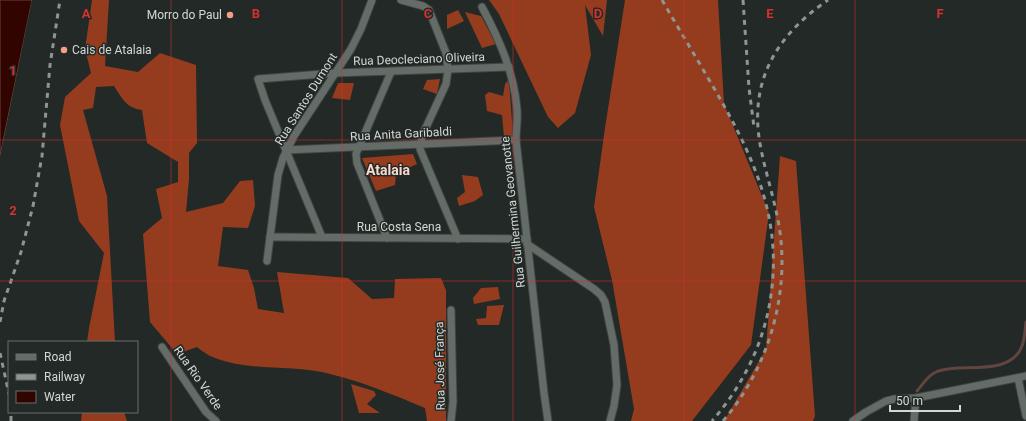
<svg xmlns="http://www.w3.org/2000/svg" width="1026" height="421" viewBox="0 0 1026 421" font-family="Roboto,sans-serif">
	<style>
		.forest { fill: #953c1f }
		.water { fill: #310400; stroke: #624440 }
		.pier { fill: #222926 }
		.lines { fill: none; stroke-linecap: round; stroke-linejoin: round }
		.stream { stroke: #624440; stroke-width: 3 }
		.minor-casing { stroke: #3f4542; stroke-width: 9 }
		.minor { stroke: #646c68; stroke-width: 7 }
		.rail { stroke: #8f9592; stroke-width: 3; stroke-dasharray: 5 5; stroke-linecap: butt }
		.grid { fill: none; stroke: #d63131; stroke-width: 1; stroke-opacity: 0.55 }
		.poi-dot { fill: #f39f85; stroke: #222926; stroke-width: 1.5 }
		.labels { text-anchor: middle; stroke-width: 3; stroke-linejoin: round; paint-order: stroke }
		.poi-label { font-size: 12px; fill: #d3d8d5; stroke: #222926; text-anchor: end }
		.street-label { font-size: 12px; fill: #d3d8d5; stroke: #222926 }
		.quarter-label { font-size: 14px; font-weight: bold; fill: #f9d8cd; stroke: #222926 }
		.grid-label { font-size: 13px; text-anchor: middle; font-weight: bold; fill: #d63131; stroke: #222926; stroke-width: 3; stroke-linejoin: round; paint-order: stroke }
	</style>
	<rect width="100%" height="100%" fill="#222926"/>
	<!-- forest -->
	<g class="forest">
		<path d="M92 0H109L105 66 138 72 160 53 196 65 197 143 189 153V179L186 212 223 203 240 181 253 180 255 206 248 228 223 227 218 266 248 270 254 288 258 309 284 313 277 272 348 278 372 299 394 298 395 279 441 278 446 290V421H427L425 408C394 395 363 382 330 374 292 364 252 372 215 358 209 356 202 351 197 347L177 354 150 322 143 234 162 218 156 189 178 182V162L147 143 142 110C126 108 122 98 114 86L96 87 93 108 83 110 107 196 115 342H87L89 328 104 253 79 221 60 125 65 97 91 73 85 49Z"/>
		<polygon points="489,0 607,0 603,36 585,5 591,55 575,113 558,128 548,117 499,14"/>
		<polygon points="625,0 718,0 724,104 769,213 751,345 692,421 631,421 634,409 612,280 594,207 605,128"/>
		<polygon points="458,10 464,21 447,29 447,15"/>
		<polygon points="465,12 481,16 496,44 482,48"/>
		<polygon points="440,79 437,94 423,89 427,80"/>
		<polygon points="509,79 513,136 504,137 502,115 487,111 485,95 489,92 503,96 505,84"/>
		<polygon points="338,83 354,83 350,100 332,98"/>
		<polygon points="413,154 417,164 396,174 395,185 376,191 362,158"/>
		<polygon points="780,156 796,161 815,416 813,421 724,421 766,349"/>
		<polygon points="462,175 478,177 483,195 475,201 459,206 457,198 465,192"/>
		<polygon points="498,287 500,299 474,304 473,298 481,288"/>
		<polygon points="504,305 499,325 478,325 476,319 486,318 487,306"/>
		<polygon points="351,384 374,391 376,395 367,404 380,413 359,413"/>
		<polygon points="82,412 124,412 127,421 81,421"/>
	</g>
	<!-- water -->
	<polygon class="water" points="0,0 32,0 0,156"/>
	<!-- pier -->
	<polygon class="pier" points="32,0 34,0 2,156 0,158"/>
	<g class="lines">
		<!-- stream -->
		<path class="stream" d="M917 391C922 385 927 377 934 373 941 369 950 369 957 368 979 367 1013 371 1022 346 1025 338 1025 329 1026 322"/>
		<!-- minor casing -->
		<g class="minor-casing">
			<g id="minor">
				<polyline points="401,0 423,6 429,10 446,53 448,70 446,84 422,136 420,149 458,239"/>
				<path d="M482 7C499 39 514 72 517 109 518 120 516 130 516 140L544 393 548 421"/>
				<polyline points="286,150 516,140"/>
				<polyline points="270,237 527,239"/>
				<polyline points="322,237 265,100 258,79 335,73 509,67"/>
				<polyline points="387,238 357,163 356,154 391,72"/>
				<polyline points="527,244 594,289 601,295 605,302 614,345 617,385 614,406 610,421"/>
				<polyline points="267,261 278,175 283,158 294,136 351,49 361,29 372,0"/>
				<polyline points="451,310 453,402 451,421"/>
				<polyline points="162,347 206,412 216,421"/>
				<polyline points="1018,378 1026,416"/>
				<polyline points="853,421 866,412 886,401 894,399 916,398 1026,376"/>
				<polyline points="914,421 916,398"/>
			</g>
		</g>
		<!-- minor -->
		<use href="#minor" class="minor"/>
		<!-- rail -->
		<g class="rail">
			<path d="M662 0C677 26 693 52 708 78 753 154 787 222 768 312 759 353 739 390 712 421"/>
			<polyline points="743,0 749,88 754,127"/>
			<polyline points="0,322 4,301 21,252 33,206 42,156 50,65 60,0"/>
			<polyline points="0,353 9,394"/>
			<polyline points="11,421 11,412"/>
			<path d="M723 421C765 372 787 305 781 241 778 208 766 177 760 144 749 80 777 35 828 0"/>
		</g>
	</g>
	<!-- grid -->
	<path class="grid" d="M171 0V421M342 0V421M513 0V421M684 0V421M855 0V421M0 140H1026M0 281H1026"/>
	<!-- markers -->
	<g class="poi-dot">
		<circle cx="230" cy="15" r="4"/>
		<circle cx="64" cy="50" r="4"/>
	</g>
	<g class="labels">
		<!-- poi labels -->
		<g class="poi-label">
			<text x="222" y="19">Morro do Paul</text>
			<text x="72" y="54" text-anchor="start">Cais de Atalaia</text>
		</g>
		<!-- street labels -->
		<g class="street-label">
			<text transform="translate(419 59) rotate(-2)" y="4">Rua Deocleciano Oliveira</text>
			<text transform="translate(306 99) rotate(-58)" y="4">Rua Santos Dumont</text>
			<text transform="translate(401 134) rotate(-3)" y="4">Rua Anita Garibaldi</text>
			<text transform="translate(513 212) rotate(-96)" y="4">Rua Guilhermina Geovanotte</text>
			<text x="399" y="231">Rua Costa Sena</text>
			<text transform="translate(440 366) rotate(-91)" y="4">Rua José França</text>
			<text transform="translate(198 378) rotate(55)" y="4">Rua Rio Verde</text>
		</g>
		<!-- quarter labels -->
		<g class="quarter-label">
			<text x="388" y="175">Atalaia</text>
		</g>
	</g>
	<g class="grid-label">
		<text x="86" y="18">A</text>
		<text x="256" y="18">B</text>
		<text x="428" y="18">C</text>
		<text x="598" y="18">D</text>
		<text x="770" y="18">E</text>
		<text x="940" y="18">F</text>
		<text x="13" y="75">1</text>
		<text x="13" y="215">2</text>
	</g>
	<!-- legend -->
	<rect x="8" y="341" width="130" height="72" fill="#222926" stroke="#696f6c"/>
	<rect x="16" y="354" width="20" height="6" fill="#646c68" stroke="#696f6c"/>
	<text x="44" y="361" font-size="12" fill="#d3d8d5">Road</text>
	<rect x="16" y="374" width="20" height="6" fill="#8f9592" stroke="#696f6c"/>
	<text x="44" y="381" font-size="12" fill="#d3d8d5">Railway</text>
	<rect x="16" y="391" width="20" height="12" fill="#310400" stroke="#696f6c"/>
	<text x="44" y="401" font-size="12" fill="#d3d8d5">Water</text>
	<!-- scale -->
	<path d="M890 405v6h70v-6" fill="none" stroke="#d3d8d5" stroke-width="2"/>
	<text x="896" y="405" font-size="12" fill="#d3d8d5" stroke="#222926" stroke-width="3" paint-order="stroke">50 m</text>
</svg>
